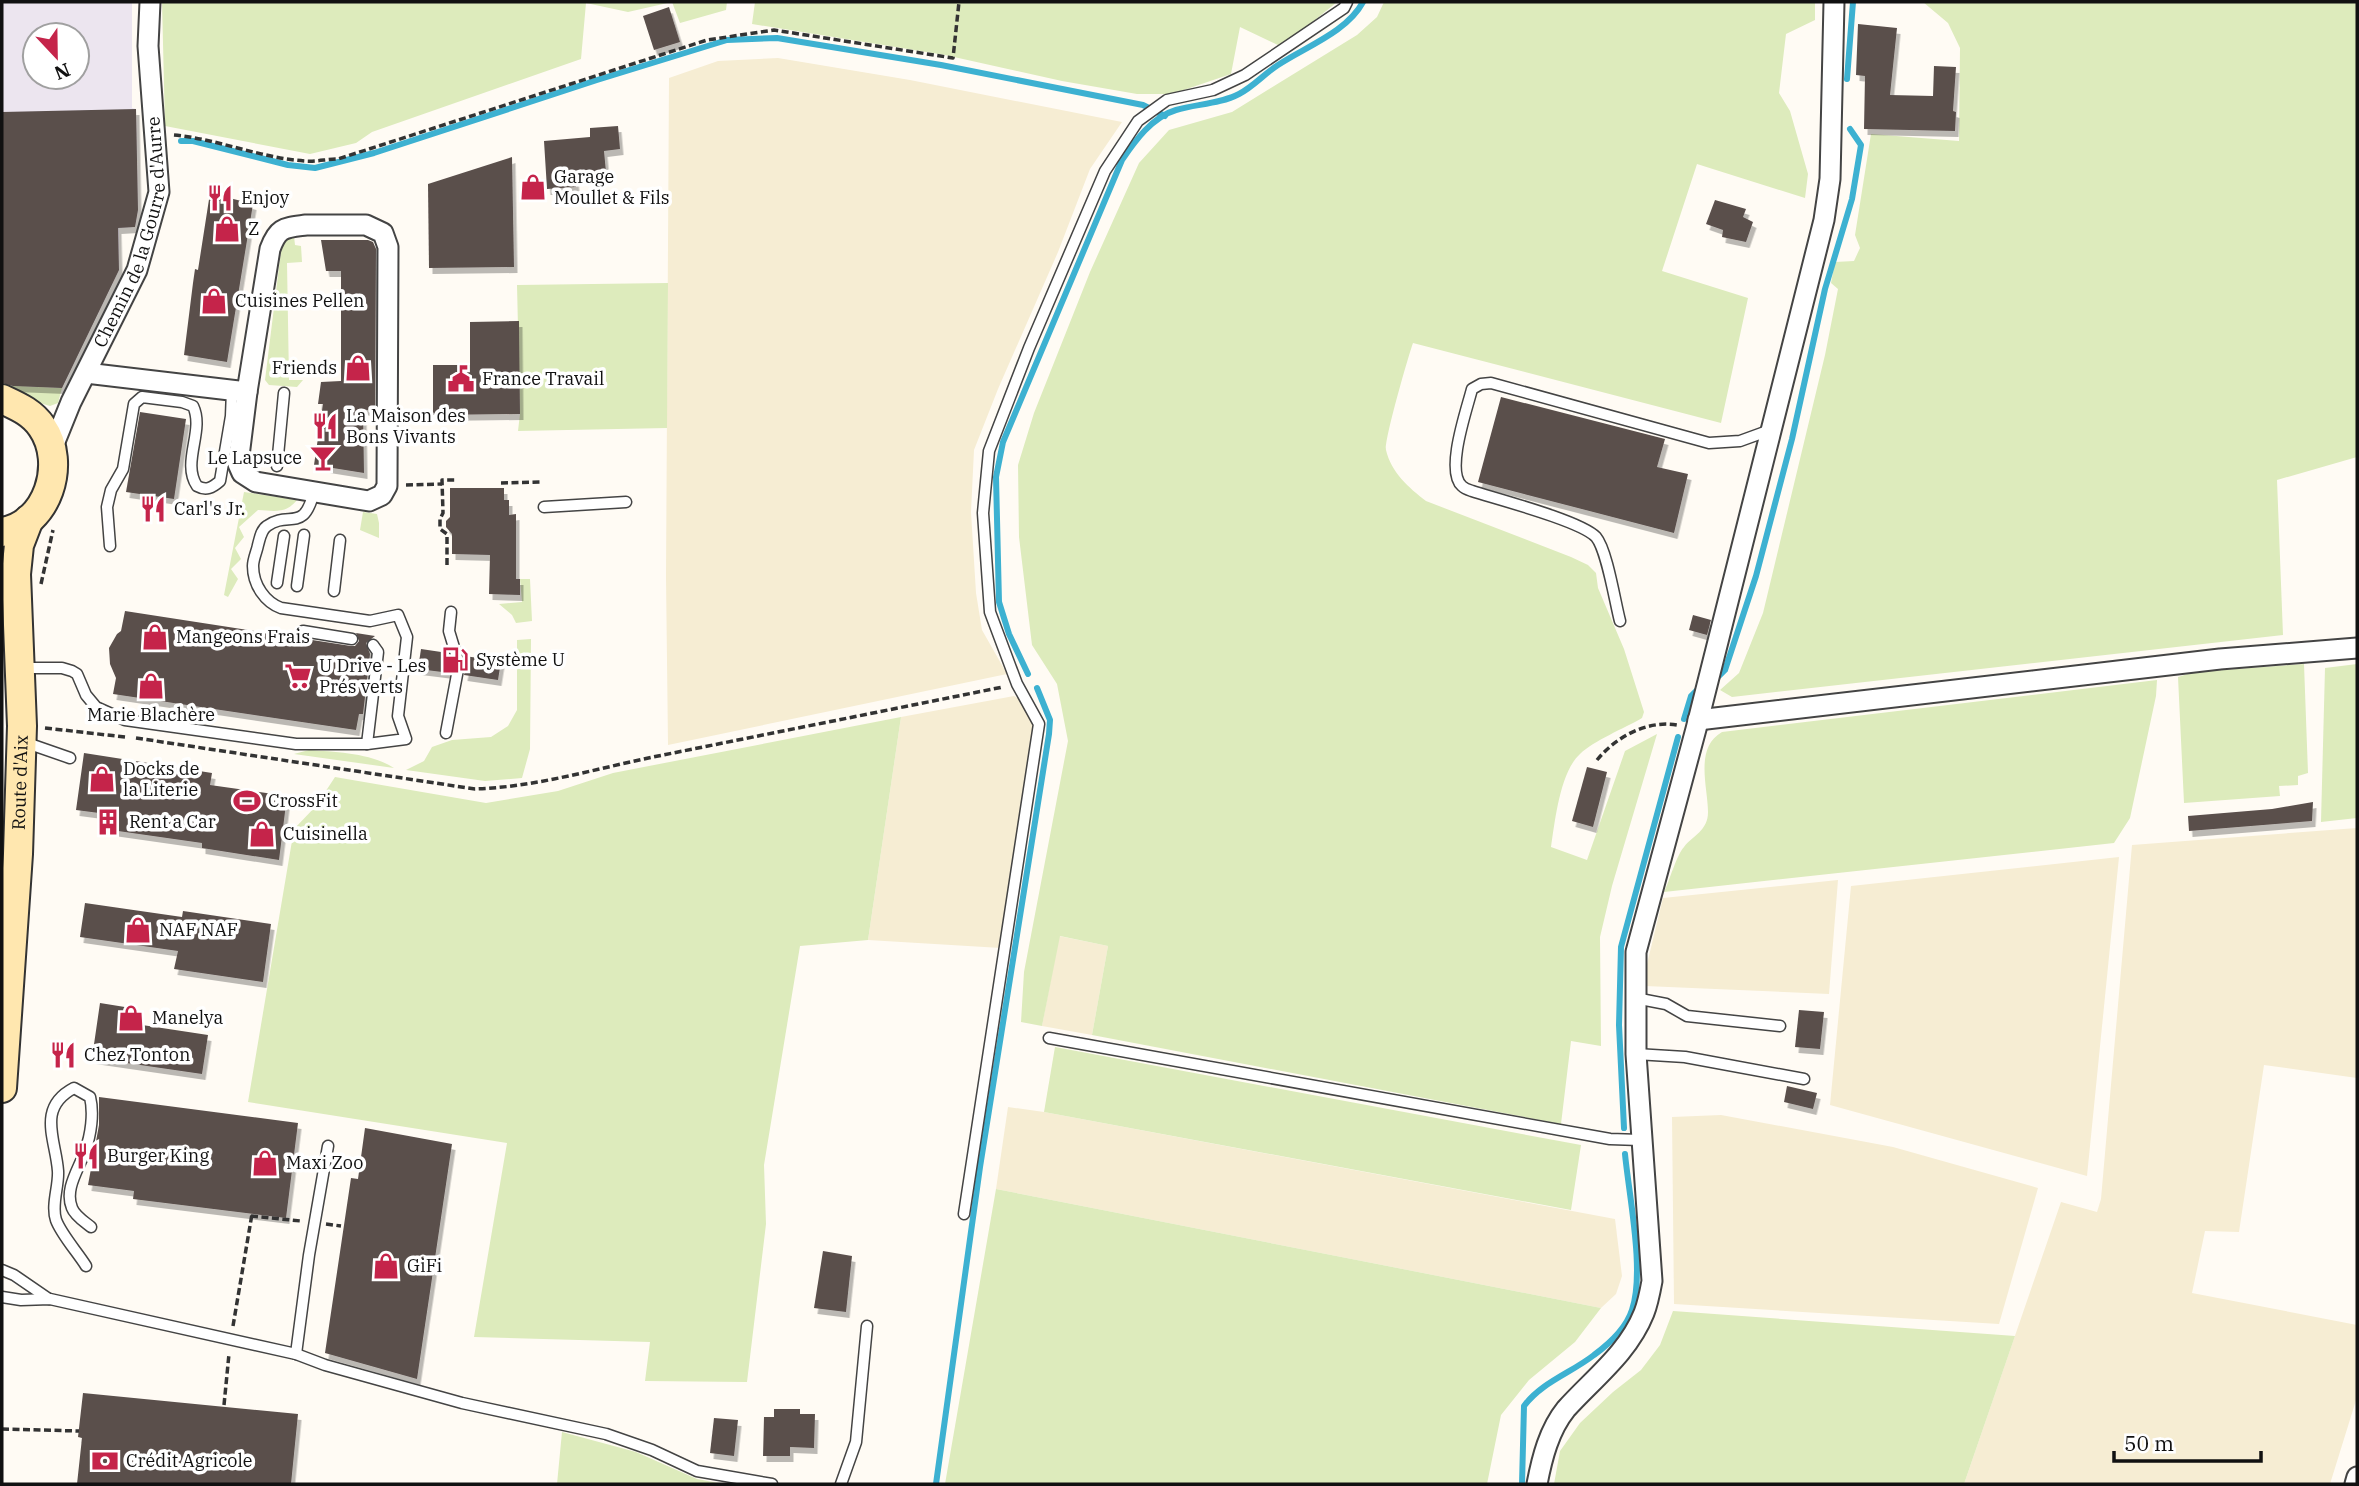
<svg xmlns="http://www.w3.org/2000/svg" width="2359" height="1486" viewBox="0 0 2359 1486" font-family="'IBM Plex Serif',serif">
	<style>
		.industrial { fill: #ece5ef; fill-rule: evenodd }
		.farmland { fill: #f6edd3 }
		.green { fill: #ddebbc }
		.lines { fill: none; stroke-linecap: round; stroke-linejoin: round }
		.stream { stroke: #3db1d1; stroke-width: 6 }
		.building { fill: #5a4f4c; filter: url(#shadow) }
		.lane-casing { stroke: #444; stroke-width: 13 }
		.street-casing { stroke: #444; stroke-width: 23 }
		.secondary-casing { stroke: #333; stroke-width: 32 }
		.path { stroke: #333; stroke-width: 3.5; stroke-dasharray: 7 3.5; stroke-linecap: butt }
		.lane { stroke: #fff; stroke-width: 10 }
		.street { stroke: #fff; stroke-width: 19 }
		.secondary { stroke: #ffe7af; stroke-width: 28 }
		.labels { text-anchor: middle; stroke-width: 7; stroke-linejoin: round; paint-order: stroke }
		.poi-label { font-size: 18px; fill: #111; stroke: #fff; text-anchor: start }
		.street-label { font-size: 18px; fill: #111; stroke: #fff }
	</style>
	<defs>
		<filter id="shadow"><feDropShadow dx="3.5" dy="6" stdDeviation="0" flood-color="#0004"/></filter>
	</defs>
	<rect width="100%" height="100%" fill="#fffbf4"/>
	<!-- industrial -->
	<path class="industrial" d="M2 2H132V108L136 109 138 210 135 227 119 228V270L62 388 2 385ZM35 35H77V77H35Z"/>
	<!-- farmland -->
	<g class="farmland">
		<polygon points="778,58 910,80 1122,122 1090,169 1058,252 998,389 974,450 971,512 976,593 982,630 1007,674 668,745 666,577 669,78 718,61"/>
		<polygon points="1014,696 1023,701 1033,723 1032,741 1001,948 868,940 901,717"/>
		<polygon points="2357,828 2357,1078 2264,1065 2239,1232 2205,1231 2192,1293 2357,1325 2357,1397 2330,1484 1964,1484 2061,1202 2097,1212 2101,1199 2132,845"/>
		<polygon points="2119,857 2087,1176 1830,1105 1851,886"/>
		<polygon points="1838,880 1829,994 1645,986 1647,964 1663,898"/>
		<polygon points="1059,936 1108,946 1092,1035 1042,1026"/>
		<polygon points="1008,1107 1044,1112 1615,1219 1622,1276 1616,1294 1601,1308 996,1189"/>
		<polygon points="1721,1115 1893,1147 2038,1188 1999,1324 1674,1304 1672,1117"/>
	</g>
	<!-- green -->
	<g class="green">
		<polygon points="162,2 727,2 726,10 680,23 672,2 628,12 586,3 581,59 372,132 356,143 310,154 165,126"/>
		<polygon points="755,2 1337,2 1282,47 1240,27 1231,74 1172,94 1137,94 1062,81 945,55 752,24"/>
		<path d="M1384 2H1815V20L1786 34 1779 93 1790 111 1808 174 1805 198 1697 164 1662 271 1748 298 1721 423 1413 343C1408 357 1384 441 1386 450 1391 472 1409 488 1426 501L1571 557 1588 565 1596 573 1598 588 1624 649 1644 712 1642 718C1625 728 1593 741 1580 754 1560 772 1555 821 1551 847L1587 860 1625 751 1657 734 1612 886 1600 937 1601 1046 1571 1041 1561 1124 1092 1035 1108 946 1060 936 1042 1026 1021 1022 1024 972 1068 741 1057 684 1032 645 1019 537 1018 465 1034 413 1090 272 1139 163 1169 130 1232 112 1357 35 1377 17Z"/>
		<polygon points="1923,2 2357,2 2357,457 2277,480 2283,635 1732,697 1720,690 1739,673 1763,613 1825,355 1838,289 1831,283 1835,262 1854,261 1860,248 1855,235 1871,134 1959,141 1960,48 1948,23"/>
		<polygon points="283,235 294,236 295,245 301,246 302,262 287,263 289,380 303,380 297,387 269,385 265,380"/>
		<polygon points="668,283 667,428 518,431 520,414 517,285"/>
		<polygon points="2,385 62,388 58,403 50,406 4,392"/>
		<path d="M244 492 297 500C286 514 274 511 258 510L239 527 244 537 235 548 241 559 231 569 238 579 228 597 224 595Z"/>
		<polygon points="363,512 377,514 379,523 379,538 360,530"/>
		<polygon points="520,579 530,579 532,621 516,623 512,615 499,604 522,602"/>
		<polygon points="531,639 530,749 522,778 485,781 406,770 424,761 432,747 452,740 491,737 508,726 517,710 517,640"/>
		<polygon points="2304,664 2308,773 2298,776 2298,785 2279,786 2280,796 2184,803 2178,677 2194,672"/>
		<polygon points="2357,664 2357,818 2321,822 2325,668"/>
		<path d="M2157 680 2156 696 2130 818 2114 843 1664 892C1670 880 1676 856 1684 847 1693 835 1708 831 1708 812 1708 787 1694 748 1722 732Z"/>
		<polygon points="901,717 868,940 800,946 764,1165 766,1224 747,1382 645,1381 650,1342 474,1337 507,1143 248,1102 294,829 316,806 335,777 486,803 558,791 613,773"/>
		<path d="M309 750C336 752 371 753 394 768L294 754Z"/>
		<polygon points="1055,1047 1581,1145 1571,1210 1044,1112"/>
		<polygon points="996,1189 1601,1308 1575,1342 1529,1380 1501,1415 1487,1484 945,1484"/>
		<polygon points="1673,1311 2015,1336 1964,1484 1554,1484 1560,1451 1580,1423 1613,1392 1641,1370 1660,1345"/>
		<polygon points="562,1432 636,1452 697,1479 724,1484 557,1484"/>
	</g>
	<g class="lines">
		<!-- stream -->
		<g class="stream">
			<polyline points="1847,79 1853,2"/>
			<polyline points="181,141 193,141 288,165 315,168 374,153 597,80 727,40 777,38 941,65 1143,105 1165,116"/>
			<path d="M1028 674 1009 634 999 602 996 477 1003 442 1122 160C1135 141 1152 117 1176 110 1196 104 1220 104 1239 94 1253 87 1264 74 1278 65 1305 47 1347 32 1363 2"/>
			<polyline points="1719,676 1725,670 1756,576 1792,439 1825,289 1852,199 1861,145 1850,129"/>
			<polyline points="1684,719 1691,696 1696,691"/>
			<polyline points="1624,1128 1619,1025 1621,947 1678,737"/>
			<polyline points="936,1484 980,1167 1049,734 1050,720 1037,688"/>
			<path d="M1522 1484 1524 1406C1542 1382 1571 1373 1594 1355 1609 1344 1626 1329 1632 1310 1645 1272 1629 1196 1625 1154"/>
		</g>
	</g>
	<!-- building -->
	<g class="building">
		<polygon points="669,7 680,42 654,50 643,16"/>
		<polygon points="1858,24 1897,28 1890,95 1933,96 1934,66 1956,67 1953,111 1956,112 1955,131 1864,129 1865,76 1856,75"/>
		<polygon points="136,109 138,210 135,227 118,228 119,270 62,388 13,386 2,383 2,112"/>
		<polygon points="618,126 620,149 604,151 606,172 575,175 576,187 547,189 544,141 590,137 590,128"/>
		<polygon points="512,157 514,267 429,268 428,184"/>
		<polygon points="210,193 253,204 227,362 184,355 193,283 195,269 198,270"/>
		<polygon points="1715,200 1746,209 1743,217 1753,222 1746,242 1722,237 1723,230 1706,224"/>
		<polygon points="321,240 368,240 373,242 376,249 375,412 363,409 364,473 314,465 323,404 318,404 321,382 341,381 341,271 326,271"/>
		<polygon points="519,321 520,414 433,415 433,365 470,365 470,322"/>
		<polygon points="1501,397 1665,439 1657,467 1688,474 1674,533 1478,482"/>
		<polygon points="140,412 186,419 174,499 126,492"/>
		<polygon points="450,488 504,488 504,500 509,500 509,515 516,514 516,579 520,579 520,595 489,594 490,555 452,554 452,534 446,527 446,521 450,517"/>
		<polygon points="125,611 351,646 355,646 359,641 356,633 375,636 366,643 370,654 363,714 359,714 356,730 113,694 116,678 110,664 109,648 117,634 121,631"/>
		<polygon points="1693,615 1711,620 1707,635 1689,630"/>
		<polygon points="421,649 448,653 451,664 450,673 418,669"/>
		<polygon points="464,656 501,661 498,680 464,675 466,665"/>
		<polygon points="84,753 212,773 210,785 287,796 279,860 202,848 202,843 97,828 99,813 76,810"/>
		<polygon points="1587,767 1607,772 1593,827 1572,821"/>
		<polygon points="2313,802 2312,821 2189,831 2188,816 2272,809"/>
		<polygon points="85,903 182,917 183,911 271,924 263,982 174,969 178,951 80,937"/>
		<polygon points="100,1003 131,1008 129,1023 208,1035 202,1074 92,1058"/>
		<polygon points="1799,1010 1824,1012 1820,1049 1795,1047"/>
		<polygon points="1787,1086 1817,1093 1813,1109 1784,1102"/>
		<polygon points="99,1097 298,1123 286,1218 133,1199 134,1191 88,1185 99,1125"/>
		<polygon points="365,1128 452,1144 417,1379 325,1353 351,1178 358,1179"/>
		<polygon points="823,1251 852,1256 846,1312 814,1308"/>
		<polygon points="83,1393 298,1414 291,1484 77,1484 82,1438 78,1437"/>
		<polygon points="774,1409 800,1409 800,1414 815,1414 814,1448 790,1447 790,1456 763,1456 764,1417 774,1417"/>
		<polygon points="714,1418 738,1420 734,1456 710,1453"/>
	</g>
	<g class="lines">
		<!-- lane casing -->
		<g class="lane-casing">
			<g id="lane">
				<polyline points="277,466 284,393"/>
				<polyline points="544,507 626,502"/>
				<path d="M110 546 107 507 111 490 123 469 134 404 142 397 182 402 193 406C205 431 181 462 197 486 206 491 212 488 220 481L231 416 232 390"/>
				<polyline points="277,583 284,536"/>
				<polyline points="297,586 304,535"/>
				<polyline points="334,591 340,540"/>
				<path d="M1620 621C1615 602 1607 550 1596 537 1581 521 1497 499 1472 491 1469 490 1465 489 1462 486 1445 471 1467 409 1472 389L1481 384 1491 383 1709 443 1740 441 1773 429"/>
				<polyline points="303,631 352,639"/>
				<path d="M21 668H62L72 671 77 674 86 695 96 707 125 720 296 744H367L406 739 398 716 407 637 398 615 370 621 281 608C265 602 253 585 253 566 253 559 257 551 258 545 260 538 261 530 267 526 289 510 304 534 314 491"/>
				<polyline points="446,733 459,664 449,631 451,612"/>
				<polyline points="24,742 70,758"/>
				<polyline points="367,744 378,652 373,645"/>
				<polyline points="1635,998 1666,1004 1687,1016 1780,1026"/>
				<polyline points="1049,1038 1610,1139 1640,1140"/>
				<polyline points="1636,1054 1685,1057 1804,1079"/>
				<polyline points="964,1214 1039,724 1017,684 990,612 983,513 989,451 1029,348 1105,171 1138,121 1167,100 1213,90 1245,75 1344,8 1347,2"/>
				<path d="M86 1266C78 1253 61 1234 56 1220 51 1205 59 1186 58 1171 56 1140 36 1108 74 1088L90 1097C94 1113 91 1135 85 1151 79 1169 64 1189 72 1208 75 1216 85 1222 91 1227"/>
				<polyline points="2,1270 14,1275 49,1299"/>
				<polyline points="2,1297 21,1300 50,1299 296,1354 325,1365 462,1403 606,1434 652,1450 697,1471 772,1484"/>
				<polyline points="296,1354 309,1255 328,1146"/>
				<polyline points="841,1484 856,1442 867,1326"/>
			</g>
		</g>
		<!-- street casing -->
		<g class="street-casing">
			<g id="street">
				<path d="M306 225H366L383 233 388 247 387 486 382 495 369 501 256 482 242 473 238 464 247 392 270 249C278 227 284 228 306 225Z"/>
				<polyline points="86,373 247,392"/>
				<path id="s1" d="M52 449 71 402 137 270 159 192 148 46 150 2"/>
				<polyline points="1698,720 2220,659 2357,648"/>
				<path d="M1537 1484C1542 1458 1549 1430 1566 1409 1594 1378 1628 1353 1644 1313 1648 1303 1650 1292 1652 1281L1636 1054V952L1696 729 1824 220 1830 179 1834 2"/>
				<polyline points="2355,1484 2357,1477"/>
			</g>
		</g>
		<!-- secondary casing -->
		<g class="secondary-casing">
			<g id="secondary">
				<path d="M2 399C17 406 32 412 42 427 67 463 48 525 2 532"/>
				<path id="s2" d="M2 1088 18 854 22 726 16 574 19 545 29 519"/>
			</g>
		</g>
		<!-- path -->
		<g class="path">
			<path d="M174 135C218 139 260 158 305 161 316 162 327 159 338 159L707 40 774 30 953 58 959 2"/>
			<polyline points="501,483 543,482"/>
			<polyline points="406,485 442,484"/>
			<polyline points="447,565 447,534 440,529 440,519 443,513 442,480 455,480"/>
			<polyline points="41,584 53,530"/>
			<polyline points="45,728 125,737"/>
			<path d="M136 738 475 789C537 787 598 768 658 756 773 733 888 710 1003 687"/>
			<path d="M1597 760C1616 737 1646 720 1677 725"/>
			<polyline points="251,1216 301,1221"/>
			<polyline points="326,1224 341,1226"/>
			<polyline points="233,1326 252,1214"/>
			<polyline points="224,1405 229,1354"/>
			<polyline points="2,1429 79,1431"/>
		</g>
		<!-- lane -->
		<use href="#lane" class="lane"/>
		<!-- street -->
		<use href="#street" class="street"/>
		<!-- secondary -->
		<use href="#secondary" class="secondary"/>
	</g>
	<!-- icons -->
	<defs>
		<g id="shop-bare" transform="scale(2.1)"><path d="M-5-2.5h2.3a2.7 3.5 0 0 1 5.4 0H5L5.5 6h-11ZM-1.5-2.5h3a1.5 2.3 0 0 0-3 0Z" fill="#c5244a" stroke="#fff" stroke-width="2.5" paint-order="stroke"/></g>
		<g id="restaurant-bare" transform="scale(2.1)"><path d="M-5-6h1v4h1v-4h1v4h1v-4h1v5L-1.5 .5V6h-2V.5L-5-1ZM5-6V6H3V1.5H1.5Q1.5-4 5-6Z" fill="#c5244a" stroke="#fff" stroke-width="2.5" paint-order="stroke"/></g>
		<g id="civic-bare" transform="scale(2.1)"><path d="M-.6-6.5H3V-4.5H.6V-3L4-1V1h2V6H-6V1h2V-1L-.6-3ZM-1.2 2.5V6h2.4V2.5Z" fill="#c5244a" stroke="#fff" stroke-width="2.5" paint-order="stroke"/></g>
		<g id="bar-bare" transform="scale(2.1)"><path d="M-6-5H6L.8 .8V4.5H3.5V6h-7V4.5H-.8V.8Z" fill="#c5244a" stroke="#fff" stroke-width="2.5" paint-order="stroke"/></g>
		<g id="fuel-bare" transform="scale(2.1)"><path d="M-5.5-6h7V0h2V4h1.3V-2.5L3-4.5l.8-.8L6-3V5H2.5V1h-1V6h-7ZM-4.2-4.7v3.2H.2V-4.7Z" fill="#c5244a" stroke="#fff" stroke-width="2.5" paint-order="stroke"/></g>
		<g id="supermarket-bare" transform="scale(2.1)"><path d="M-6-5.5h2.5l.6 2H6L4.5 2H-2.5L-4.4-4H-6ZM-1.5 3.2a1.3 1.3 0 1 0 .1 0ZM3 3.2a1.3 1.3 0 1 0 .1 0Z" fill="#c5244a" stroke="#fff" stroke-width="2.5" paint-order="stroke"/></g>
		<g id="stadium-bare" transform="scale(2.1)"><path d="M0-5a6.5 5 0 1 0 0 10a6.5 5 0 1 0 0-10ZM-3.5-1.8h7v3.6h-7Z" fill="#c5244a" stroke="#fff" stroke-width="2.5" paint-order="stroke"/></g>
		<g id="building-bare" transform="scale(2.1)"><path d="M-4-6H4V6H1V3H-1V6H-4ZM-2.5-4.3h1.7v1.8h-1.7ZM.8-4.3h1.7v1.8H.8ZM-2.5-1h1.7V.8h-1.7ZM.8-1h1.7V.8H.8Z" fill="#c5244a" stroke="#fff" stroke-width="2.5" paint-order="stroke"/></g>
		<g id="bank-bare" transform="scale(2.1)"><path d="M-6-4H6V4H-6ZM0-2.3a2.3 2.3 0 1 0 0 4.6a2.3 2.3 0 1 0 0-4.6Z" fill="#c5244a" stroke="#fff" stroke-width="2.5" paint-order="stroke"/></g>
	</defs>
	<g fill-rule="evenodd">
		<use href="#shop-bare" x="533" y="187"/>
		<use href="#restaurant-bare" x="220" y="198"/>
		<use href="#shop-bare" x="227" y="229"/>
		<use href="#shop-bare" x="214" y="301"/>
		<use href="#shop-bare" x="358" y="368"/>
		<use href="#civic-bare" x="461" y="379"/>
		<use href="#restaurant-bare" x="325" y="426"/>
		<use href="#bar-bare" x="323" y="458"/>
		<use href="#restaurant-bare" x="153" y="509"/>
		<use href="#shop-bare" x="155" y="637"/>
		<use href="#fuel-bare" x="455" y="660"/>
		<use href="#supermarket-bare" x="298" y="676"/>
		<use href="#shop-bare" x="151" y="686"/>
		<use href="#shop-bare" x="102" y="779"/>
		<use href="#stadium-bare" x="247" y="801"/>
		<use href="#building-bare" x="108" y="822"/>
		<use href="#shop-bare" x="262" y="834"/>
		<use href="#shop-bare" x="138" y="930"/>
		<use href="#shop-bare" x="131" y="1018"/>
		<use href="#restaurant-bare" x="63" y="1055"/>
		<use href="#restaurant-bare" x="86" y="1156"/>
		<use href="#shop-bare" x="265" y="1163"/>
		<use href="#shop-bare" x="386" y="1266"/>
		<use href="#bank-bare" x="105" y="1461"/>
	</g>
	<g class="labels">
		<!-- poi labels -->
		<g class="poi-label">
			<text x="554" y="183">Garage<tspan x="554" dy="21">Moullet &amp; Fils</tspan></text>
			<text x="241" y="204">Enjoy</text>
			<text x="248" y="235">Z</text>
			<text x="235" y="307">Cuisines Pellen</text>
			<text x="337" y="374" text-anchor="end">Friends</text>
			<text x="482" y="385">France Travail</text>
			<text x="346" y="422">La Maison des<tspan x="346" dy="21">Bons Vivants</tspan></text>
			<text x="302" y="464" text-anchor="end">Le Lapsuce</text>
			<text x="174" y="515">Carl's Jr.</text>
			<text x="176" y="643">Mangeons Frais</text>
			<text x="476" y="666">Système U</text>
			<text x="319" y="672">U Drive - Les<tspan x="319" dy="21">Prés verts</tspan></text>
			<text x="151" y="721" text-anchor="middle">Marie Blachère</text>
			<text x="123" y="775">Docks de<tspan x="123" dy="21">la Literie</tspan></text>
			<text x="268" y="807">CrossFit</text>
			<text x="129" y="828">Rent a Car</text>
			<text x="283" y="840">Cuisinella</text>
			<text x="159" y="936">NAF NAF</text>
			<text x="152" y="1024">Manelya</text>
			<text x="84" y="1061">Chez Tonton</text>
			<text x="107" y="1162">Burger King</text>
			<text x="286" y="1169">Maxi Zoo</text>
			<text x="407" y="1272">GiFi</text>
			<text x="126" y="1467">Crédit Agricole</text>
		</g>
		<!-- street labels -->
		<g class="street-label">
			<text dy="6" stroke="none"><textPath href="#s1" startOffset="234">Chemin de la Gourre d'Aurre</textPath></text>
			<text dy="6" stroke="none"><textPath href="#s2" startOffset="306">Route d'Aix</textPath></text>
		</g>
	</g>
	<!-- border -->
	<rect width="2359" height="1486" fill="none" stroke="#111111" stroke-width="7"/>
	<!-- north arrow -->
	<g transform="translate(56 56) rotate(158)"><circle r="33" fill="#ffffff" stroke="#a0a0a0" stroke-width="2"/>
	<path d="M0-5L12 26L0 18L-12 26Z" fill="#c5244a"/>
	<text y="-10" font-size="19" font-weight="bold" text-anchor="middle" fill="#111111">N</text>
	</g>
	<!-- scale -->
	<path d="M2114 1451v10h147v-10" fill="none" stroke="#111111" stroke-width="3.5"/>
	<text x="2124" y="1451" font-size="21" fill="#111111" stroke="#ffffff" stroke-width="5" paint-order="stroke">50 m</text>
</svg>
